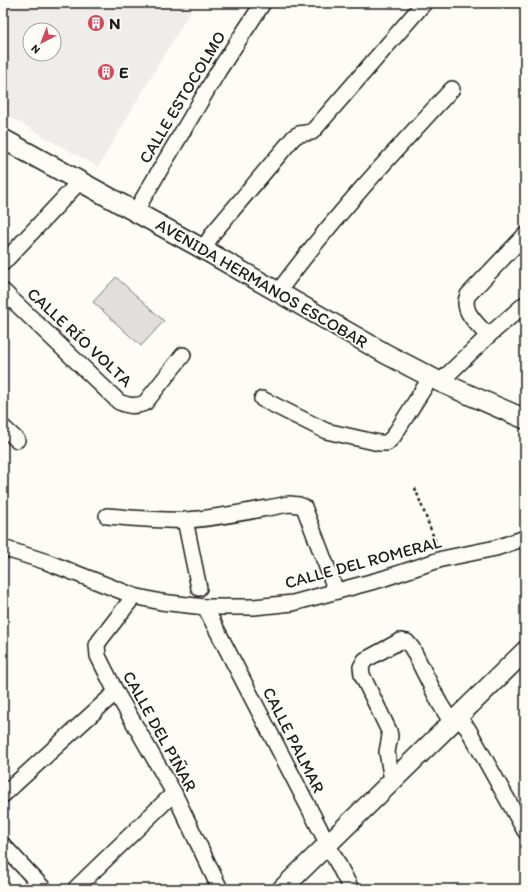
<svg xmlns="http://www.w3.org/2000/svg" width="528" height="892" viewBox="0 0 528 892" font-family="Itim,sans-serif">
	<style>
		.built { fill: #eeede9; fill-rule: evenodd }
		.garden { fill: #e0dfdb; stroke: #7e7e7c }
		.lines { fill: none; stroke-linecap: round; stroke-linejoin: round }
		.minor-casing { stroke: #1c1c1c; stroke-width: 18 }
		.major-casing { stroke: #1c1c1c; stroke-width: 22 }
		.path { stroke: #1c1c1c; stroke-width: 2.5; stroke-dasharray: 3 3; stroke-linecap: butt }
		.minor { stroke: #fdfcf7; stroke-width: 15 }
		.major { stroke: #fdfcf7; stroke-width: 19 }
		.labels { text-anchor: middle; stroke-width: 3.5; stroke-linejoin: round; paint-order: stroke }
		.poi-label { font-size: 17px; font-weight: bold; fill: #1c1c1c; stroke: #fdfcf7; text-anchor: start }
		.street-label { font-size: 17px; fill: #1c1c1c; stroke: #fdfcf7 }
	</style>
	<rect width="100%" height="100%" fill="#fdfcf7"/>
	<filter id="ink" filterUnits="userSpaceOnUse"><feTurbulence type="fractalNoise" baseFrequency=".025" numOctaves="2"/><feDisplacementMap in="SourceGraphic" scale="8" xChannelSelector="R" yChannelSelector="G"/><feConvolveMatrix kernelMatrix="1 2 1 2 8 2 1 2 1" color-interpolation-filters="sRGB"/></filter>
	<g filter="url(#ink)">
		<!-- built -->
		<path class="built" d="M3 3H195L98 167 3 113ZM30 30H54V54H30Z"/>
		<!-- garden -->
		<polygon class="garden" points="116,277 164,321 141,346 93,302"/>
		<g class="lines">
			<!-- minor casing -->
			<g class="minor-casing">
				<g id="minor">
					<polyline points="135,212 219,70 263,3"/>
					<polyline points="203,249 214,232 294,137 299,134 312,132 424,3"/>
					<polyline points="3,263 80,181"/>
					<path d="M3 291 119 402C129 406 135 407 145 403L183 355"/>
					<path d="M278 292C331 220 391 155 452 89"/>
					<path d="M488 336C478 324 460 311 468 295L525 235"/>
					<polyline points="440,382 488,336 525,304"/>
					<polyline points="262,399 326,431 379,443 387,443 393,437 431,377"/>
					<polyline points="3,427 17,440"/>
					<path d="M107 516C133 518 160 521 186 520 221 518 255 510 289 504L299 505 304 507 336 591"/>
					<polyline points="185,520 199,588"/>
					<polyline points="3,548 47,562 134,596 161,602 205,607 254,607 293,603 382,579 442,559 496,548 525,538"/>
					<polyline points="134,596 100,640 97,645 98,656 116,692 174,793 220,889"/>
					<polyline points="205,607 351,889"/>
					<polyline points="458,717 468,729 525,831"/>
					<polyline points="392,780 387,752 390,736 389,731 362,675 361,667 365,660 400,641 407,642 412,648 440,704 452,723"/>
					<polyline points="3,795 116,692"/>
					<polyline points="3,845 44,889"/>
					<polyline points="75,889 174,793"/>
				</g>
			</g>
			<!-- major casing -->
			<g class="major-casing">
				<g id="major">
					<polyline points="3,139 203,249 386,354 440,382 525,419"/>
					<polyline points="282,889 525,651"/>
				</g>
			</g>
			<!-- path -->
			<g class="path">
				<polyline points="3,3 7,3"/>
				<polyline points="415,488 437,546"/>
			</g>
			<!-- minor -->
			<use href="#minor" class="minor"/>
			<!-- major -->
			<use href="#major" class="major"/>
		</g>
	</g>
	<!-- icons -->
	<defs>
		<g id="building-disc" transform="scale(0.9)"><circle r="9.5" fill="#d1495b" stroke="#fdfcf7"/><path d="M-4-6H4V6H1V3H-1V6H-4ZM-2.5-4.3h1.7v1.8h-1.7ZM.8-4.3h1.7v1.8H.8ZM-2.5-1h1.7V.8h-1.7ZM.8-1h1.7V.8H.8Z" fill="#fff"/></g>
	</defs>
	<g fill-rule="evenodd">
		<use href="#building-disc" x="96" y="23"/>
		<use href="#building-disc" x="106" y="72"/>
	</g>
	<g class="labels">
		<!-- poi labels -->
		<g class="poi-label">
			<text x="109" y="29">N</text>
			<text x="119" y="78">E</text>
		</g>
		<!-- street labels -->
		<g class="street-label">
			<text transform="translate(182 97) rotate(-59)" y="6">CALLE ESTOCOLMO</text>
			<text transform="translate(262 283) rotate(30)" y="6">AVENIDA HERMANOS ESCOBAR</text>
			<text transform="translate(80 337) rotate(43)" y="6">CALLE RÍO VOLTA</text>
			<text transform="translate(363 562) rotate(-15)" y="6">CALLE DEL ROMERAL</text>
			<text transform="translate(160 731) rotate(61)" y="6">CALLE DEL PIÑAR</text>
			<text transform="translate(294 740) rotate(63)" y="6">CALLE PALMAR</text>
		</g>
	</g>
	<!-- margin -->
	<rect width="528" height="892" fill="none" stroke="#fdfcf7" stroke-width="16"/>
	<rect x="8" y="8" width="512" height="876" fill="none" stroke="#1c1c1c" stroke-width="1.5" filter="url(#ink)"/>
	<!-- north arrow -->
	<g transform="translate(42 42) rotate(222)"><circle r="19" fill="#fdfcf7" stroke="#a3a29f"/>
	<path d="M0-3L7 15L0 10L-7 15Z" fill="#d1495b"/>
	<text y="-6" font-size="11" font-weight="bold" text-anchor="middle" fill="#1c1c1c">N</text>
	</g>
</svg>
